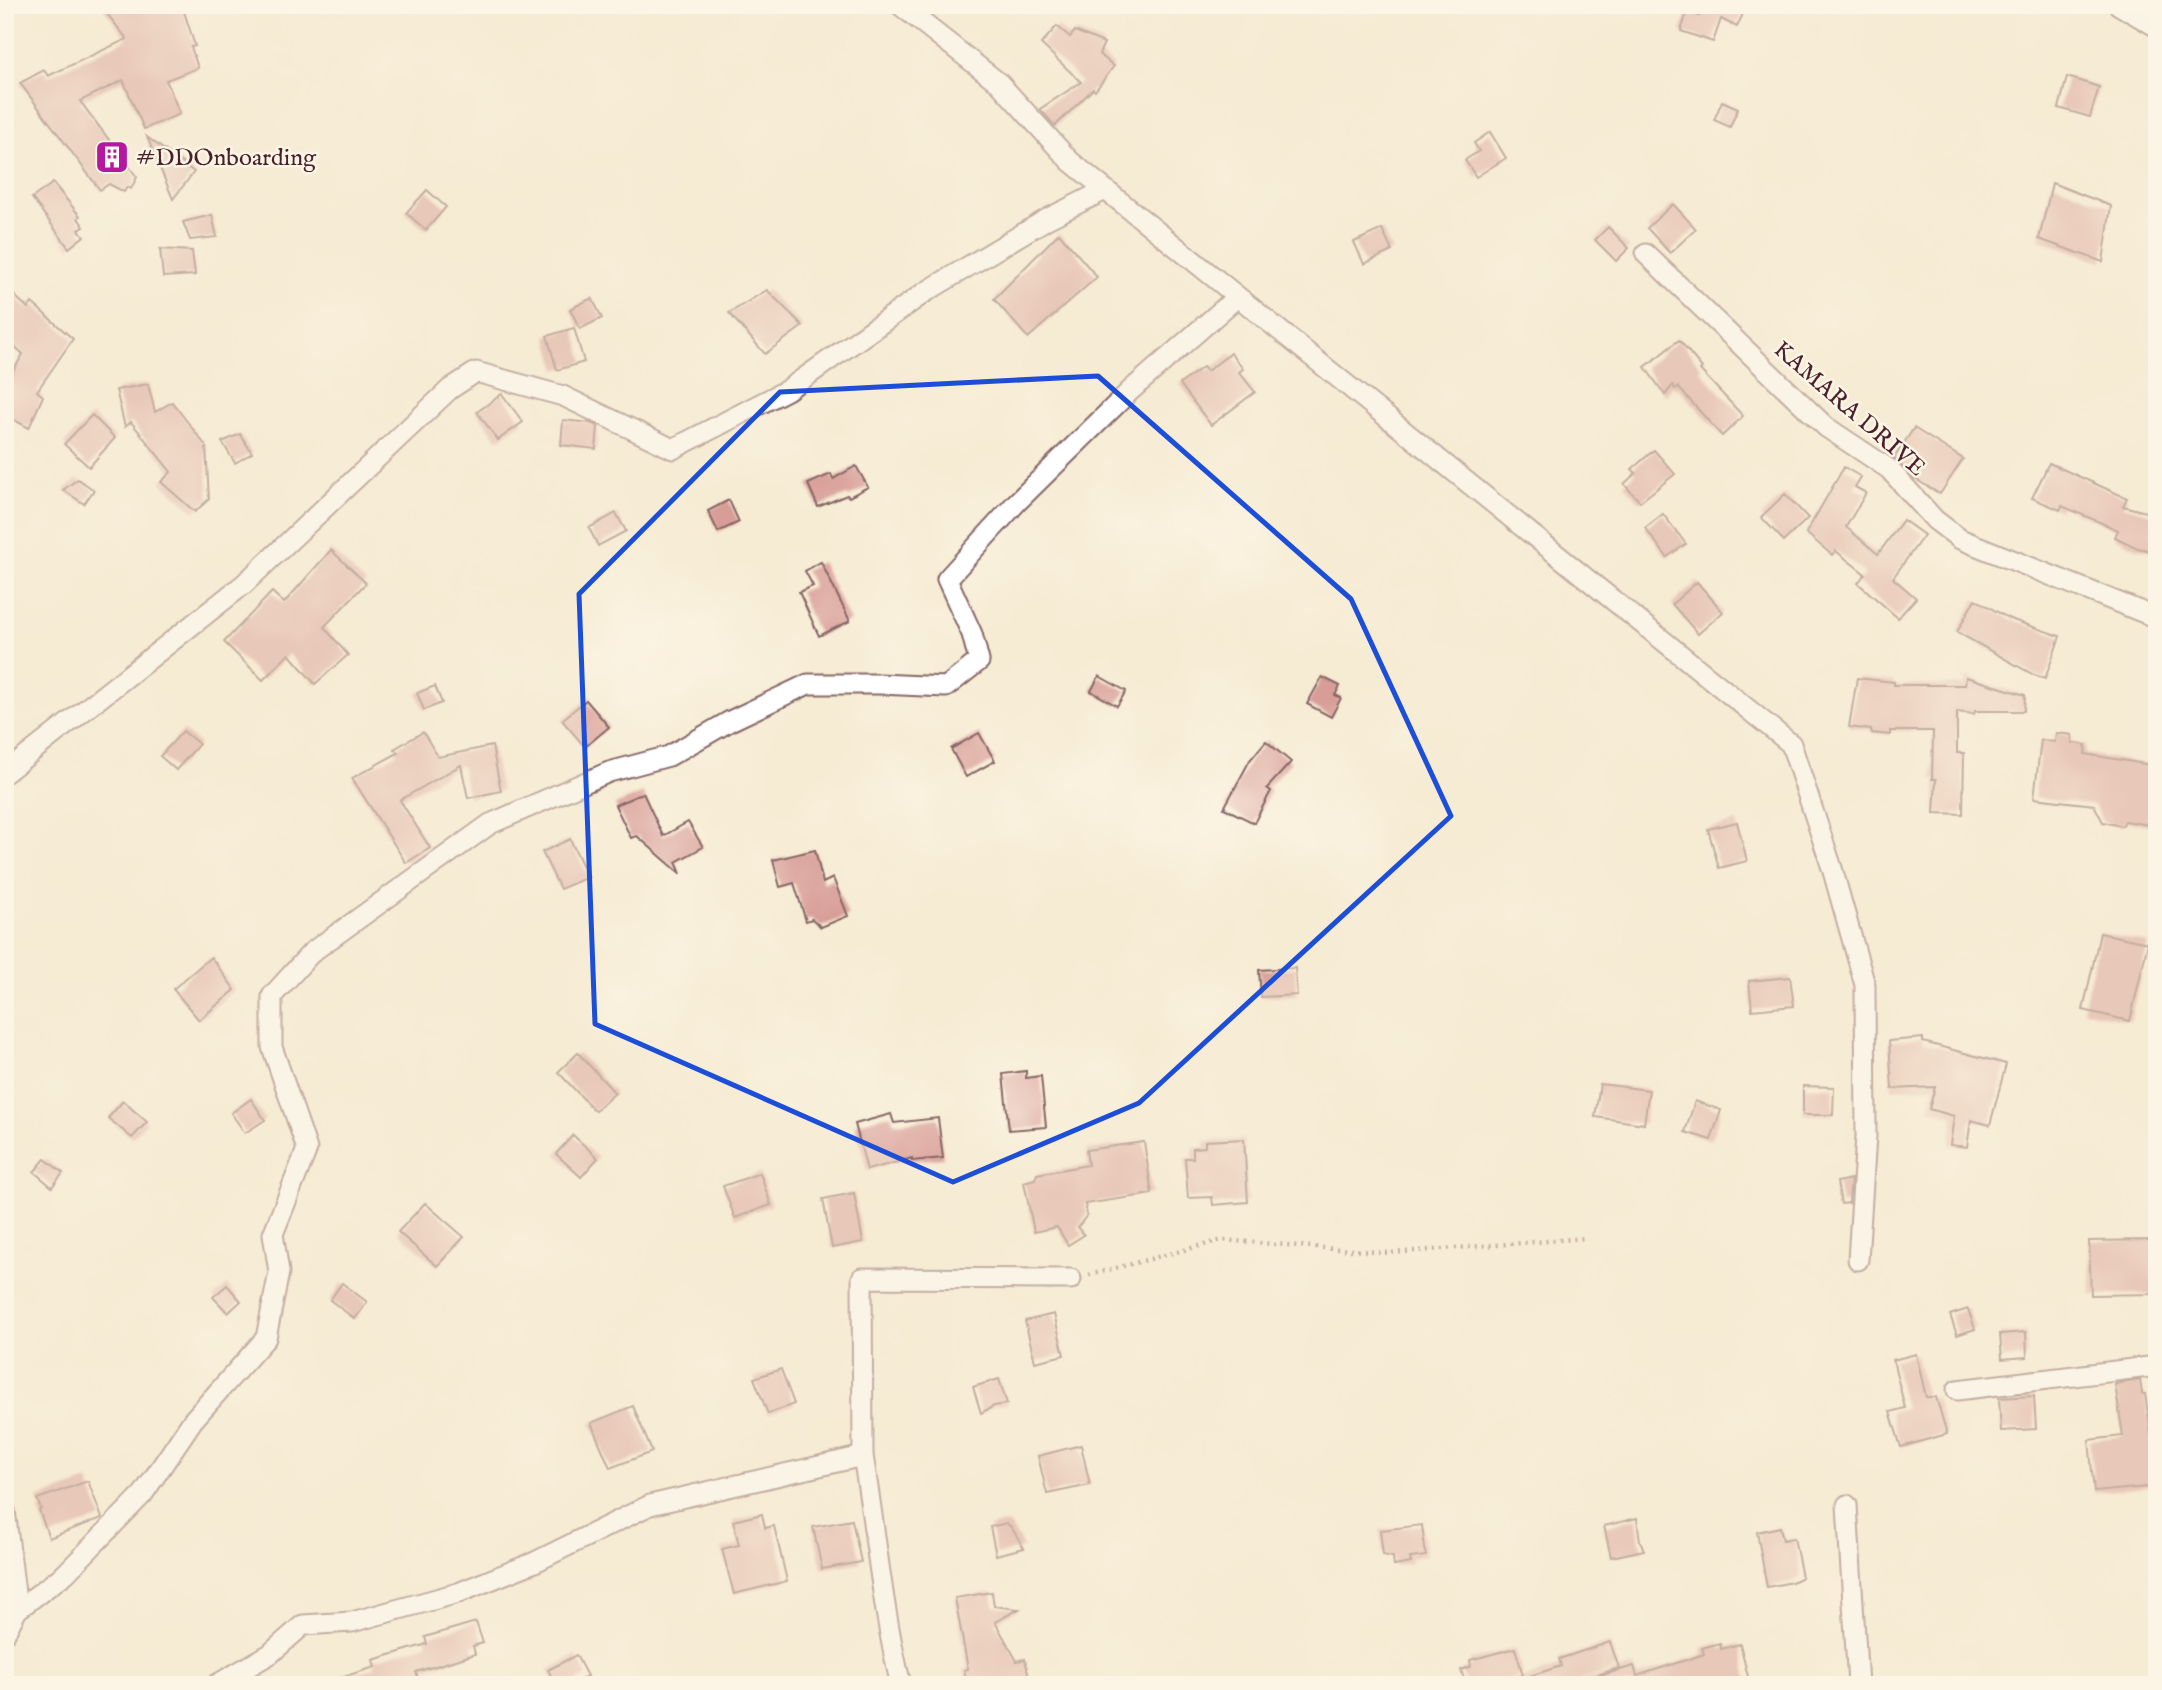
<svg xmlns="http://www.w3.org/2000/svg" width="2162" height="1690" viewBox="0 0 2162 1690" font-family="'IM FELL English',serif">
	<style>
		.building { fill: #d89d97 }
		.lines { fill: none; stroke-linecap: round; stroke-linejoin: round }
		.street-casing { stroke: #866666; stroke-width: 23 }
		.path { stroke: #866666; stroke-width: 4.5; stroke-dasharray: 2 5; stroke-linecap: butt }
		.street { stroke: #fff; stroke-width: 19 }
		.marked { fill: none; stroke: #1d4ed8; stroke-width: 5; stroke-linejoin: round }
		.labels { text-anchor: middle; stroke-width: 5; stroke-linejoin: round; paint-order: stroke }
		.poi-label { font-size: 24px; fill: #4a1f2b; stroke: #fcf5e5; text-anchor: start }
		.street-label { font-size: 24px; fill: #4a1f2b; stroke: #fcf5e5 }
	</style>
	<rect width="100%" height="100%" fill="#fcf5e5"/>
	<filter id="ink" filterUnits="userSpaceOnUse"><feTurbulence type="fractalNoise" baseFrequency=".0143" numOctaves="2"/><feDisplacementMap in="SourceGraphic" scale="14" xChannelSelector="R" yChannelSelector="G"/><feConvolveMatrix kernelMatrix="1 2 1 2 8 2 1 2 1" color-interpolation-filters="sRGB"/></filter>
	<filter id="wash" filterUnits="userSpaceOnUse"><feTurbulence type="fractalNoise" baseFrequency=".00686" numOctaves="4" result="noise"/><feDisplacementMap in="SourceGraphic" scale="28" xChannelSelector="R" yChannelSelector="G"/><feGaussianBlur stdDeviation="1.57" result="paint"/><feColorMatrix in="noise" values="0 0 0 0 0 0 0 0 0 0 0 0 0 0 0 0 0 1.4 0 .05"/><feComposite in="paint" operator="in"/></filter>
	<g filter="url(#wash)">
		<rect width="100%" height="100%" fill="#f6ebd3"/>
		<g id="blocks">
			<!-- building -->
			<g class="building">
				<polygon points="100,5 182,5 195,46 191,47 198,68 166,80 180,114 144,129 123,80 80,101 137,177 131,189 127,187 124,192 109,184 100,190 20,83 44,70 48,76 127,39"/>
				<polygon points="1694,5 1747,5 1737,27 1721,19 1713,42 1681,31 1687,12 1699,16 1702,10"/>
				<polygon points="1057,26 1070,37 1075,31 1104,43 1099,54 1114,66 1095,91 1093,89 1055,126 1040,109 1081,82 1041,44"/>
				<polygon points="2067,77 2099,87 2090,117 2059,108"/>
				<polygon points="1722,101 1738,108 1730,127 1714,120"/>
				<polygon points="1490,132 1506,158 1476,177 1465,160 1479,151 1474,143"/>
				<polygon points="147,137 194,172 173,199"/>
				<polygon points="53,183 80,216 78,218 84,227 79,230 84,236 69,248 32,198"/>
				<polygon points="2052,183 2111,206 2103,262 2039,239"/>
				<polygon points="427,190 446,207 426,230 406,213"/>
				<polygon points="1673,204 1696,229 1670,253 1647,228"/>
				<polygon points="212,215 217,237 190,240 183,222"/>
				<polygon points="1608,227 1629,248 1616,261 1595,240"/>
				<polygon points="1382,229 1392,251 1364,264 1354,242"/>
				<polygon points="1059,233 1097,277 1028,338 994,299"/>
				<polygon points="160,249 192,251 195,275 163,277"/>
				<polygon points="5,287 28,308 32,303 73,339 37,391 43,396 29,428 5,415 5,385 23,354 5,338"/>
				<polygon points="767,290 803,326 765,354 729,313"/>
				<polygon points="592,298 602,318 580,329 570,309"/>
				<polygon points="574,328 584,362 557,370 547,336"/>
				<polygon points="1679,340 1702,368 1700,370 1743,416 1722,436 1678,387 1675,389 1673,385 1665,395 1645,367"/>
				<polygon points="1231,353 1243,369 1239,372 1255,392 1211,425 1180,384 1203,367 1207,371"/>
				<polygon points="148,384 155,412 172,402 206,446 209,499 195,512 161,482 171,472 131,422 125,427 116,390"/>
				<polygon points="502,394 523,422 498,440 477,412"/>
				<polygon points="92,415 115,438 89,467 64,444"/>
				<polygon points="563,420 590,423 598,426 596,449 561,445"/>
				<polygon points="1914,428 1963,459 1940,494 1912,477 1894,458"/>
				<polygon points="240,434 252,453 235,463 222,442"/>
				<polygon points="1654,450 1675,474 1640,502 1624,484 1636,473 1632,469"/>
				<polygon points="2049,463 2127,498 2123,506 2157,515 2157,552 2137,548 2115,537 2118,530 2062,506 2060,510 2032,498"/>
				<polygon points="856,466 868,487 849,497 847,495 818,507 808,484 831,474 833,479"/>
				<polygon points="1844,467 1861,477 1855,487 1866,493 1846,527 1878,554 1903,520 1924,535 1893,578 1916,598 1898,618 1858,583 1865,574 1836,551 1832,555 1806,533"/>
				<polygon points="78,479 94,490 84,504 63,490"/>
				<polygon points="1785,494 1808,518 1784,541 1761,517"/>
				<polygon points="729,500 739,522 718,532 708,511"/>
				<polygon points="616,513 626,531 598,546 589,528"/>
				<polygon points="1663,514 1686,544 1667,557 1645,528"/>
				<polygon points="331,550 366,583 324,627 348,655 315,684 289,654 263,680 224,642 272,592 284,603"/>
				<polygon points="821,562 850,621 819,636 799,592 813,586 805,571"/>
				<polygon points="1697,582 1723,612 1698,634 1672,604"/>
				<polygon points="1975,599 2010,619 2060,636 2045,679 2034,675 1957,632"/>
				<polygon points="1099,676 1126,691 1117,706 1091,691"/>
				<polygon points="1322,677 1340,686 1335,695 1341,698 1331,717 1307,704"/>
				<polygon points="1966,677 2025,695 2024,711 1975,711 1974,714 1957,712 1957,753 1964,753 1963,814 1934,813 1936,779 1932,779 1933,731 1890,731 1890,735 1872,733 1871,730 1849,727 1857,678 1894,682 1894,685 1965,685"/>
				<polygon points="435,686 442,703 424,710 417,693"/>
				<polygon points="586,700 609,727 585,747 562,720"/>
				<polygon points="183,731 199,744 176,770 160,756"/>
				<polygon points="423,732 438,757 492,746 501,791 468,798 461,765 400,800 430,848 406,863 352,778 398,753 394,749"/>
				<polygon points="979,733 995,761 966,777 951,749"/>
				<polygon points="2056,733 2072,735 2072,743 2086,745 2085,754 2157,766 2153,794 2157,795 2155,826 2125,821 2122,826 2103,822 2094,805 2034,798 2041,740 2055,742"/>
				<polygon points="1266,741 1291,762 1267,788 1271,791 1254,823 1224,808 1250,760"/>
				<polygon points="643,793 663,836 688,822 703,847 676,862 681,874 637,836 631,838 615,805"/>
				<polygon points="1737,822 1747,861 1719,868 1708,829"/>
				<polygon points="570,839 588,877 560,889 542,852"/>
				<polygon points="815,850 823,883 833,878 848,916 821,927 812,919 806,921 794,883 780,887 773,860"/>
				<polygon points="2100,933 2148,943 2130,1021 2083,1010"/>
				<polygon points="211,957 235,990 199,1020 173,989"/>
				<polygon points="1295,968 1297,995 1261,997 1259,970"/>
				<polygon points="1790,977 1794,1006 1752,1010 1749,981"/>
				<polygon points="1923,1038 1923,1042 2006,1064 1990,1125 1971,1120 1967,1147 1950,1145 1954,1116 1929,1109 1935,1087 1892,1089 1889,1041"/>
				<polygon points="578,1053 615,1093 595,1111 558,1072"/>
				<polygon points="1026,1071 1026,1078 1041,1076 1046,1127 1009,1130 1003,1074"/>
				<polygon points="1600,1084 1649,1090 1644,1124 1595,1117"/>
				<polygon points="1803,1086 1834,1087 1833,1115 1803,1115"/>
				<polygon points="251,1099 265,1120 245,1133 231,1113"/>
				<polygon points="123,1101 147,1122 132,1138 108,1118"/>
				<polygon points="1695,1101 1721,1110 1711,1140 1685,1132"/>
				<polygon points="891,1114 894,1123 938,1118 943,1158 912,1161 912,1158 867,1170 855,1124"/>
				<polygon points="573,1135 598,1158 581,1177 556,1154"/>
				<polygon points="1244,1139 1248,1202 1213,1205 1212,1197 1188,1198 1185,1158 1193,1158 1193,1148 1205,1147 1205,1141"/>
				<polygon points="1144,1142 1152,1194 1085,1204 1087,1215 1078,1227 1084,1235 1068,1245 1057,1227 1034,1232 1024,1182 1035,1179 1037,1174 1088,1165 1086,1150"/>
				<polygon points="45,1159 63,1173 52,1187 34,1172"/>
				<polygon points="760,1173 771,1205 735,1218 723,1186"/>
				<polygon points="1851,1179 1849,1203 1841,1204 1837,1182"/>
				<polygon points="854,1193 863,1242 832,1248 823,1199"/>
				<polygon points="425,1203 464,1237 437,1266 398,1232"/>
				<polygon points="2157,1240 2157,1294 2091,1295 2089,1241"/>
				<polygon points="342,1283 367,1302 355,1319 330,1300"/>
				<polygon points="227,1285 241,1301 228,1313 213,1297"/>
				<polygon points="1968,1309 1975,1329 1957,1335 1950,1315"/>
				<polygon points="1054,1314 1064,1355 1035,1362 1025,1321"/>
				<polygon points="2026,1332 2027,1357 2002,1359 2000,1334"/>
				<polygon points="1916,1354 1926,1397 1936,1397 1947,1434 1901,1447 1890,1412 1905,1408 1893,1360"/>
				<polygon points="781,1369 794,1404 768,1414 754,1378"/>
				<polygon points="999,1379 1007,1404 994,1406 981,1413 973,1387"/>
				<polygon points="2140,1380 2142,1394 2145,1394 2151,1434 2157,1433 2157,1486 2094,1492 2089,1440 2123,1436 2115,1384"/>
				<polygon points="2034,1396 2036,1429 2001,1431 1999,1398"/>
				<polygon points="633,1406 652,1452 610,1468 591,1423"/>
				<polygon points="1081,1445 1090,1485 1047,1494 1038,1456"/>
				<polygon points="88,1481 102,1518 49,1538 39,1510 41,1509 37,1499"/>
				<polygon points="762,1514 765,1528 774,1526 787,1581 734,1594 722,1549 739,1545 733,1521"/>
				<polygon points="1637,1518 1640,1542 1644,1550 1611,1557 1604,1526"/>
				<polygon points="852,1520 861,1562 822,1569 813,1527"/>
				<polygon points="1006,1523 1011,1527 1024,1548 996,1555 990,1527"/>
				<polygon points="1422,1525 1426,1556 1410,1558 1411,1563 1394,1566 1393,1557 1383,1555 1380,1530"/>
				<polygon points="1780,1527 1783,1540 1794,1538 1802,1577 1792,1582 1767,1587 1757,1532"/>
				<polygon points="992,1592 994,1606 1019,1609 995,1622 1017,1661 1025,1659 1029,1678 1000,1685 968,1685 964,1670 968,1669 955,1598"/>
				<polygon points="476,1622 483,1643 473,1646 475,1654 416,1672 420,1685 334,1685 333,1680 375,1667 373,1660 427,1644 425,1637"/>
				<polygon points="1610,1642 1619,1668 1581,1680 1582,1685 1515,1685 1514,1681 1561,1666 1559,1659"/>
				<polygon points="1720,1643 1721,1649 1740,1644 1750,1685 1586,1685 1585,1680 1634,1666 1637,1676 1704,1654 1702,1648"/>
				<polygon points="1515,1648 1523,1675 1497,1685 1466,1685 1461,1670 1471,1666 1470,1660"/>
				<polygon points="576,1655 587,1676 570,1685 556,1685 548,1670"/>
			</g>
		</g>
	</g>
	<g filter="url(#ink)">
		<use href="#blocks" fill-opacity="0" stroke="#866666" stroke-width="2"/>
		<g class="lines">
			<!-- street casing -->
			<g class="street-casing">
				<g id="street">
					<polyline points="900,5 999,83 1070,161 1791,744 1832,868 1865,985 1866,1136 1858,1260"/>
					<polyline points="2119,5 2157,27"/>
					<polyline points="1646,254 1826,427 1889,469 1935,520 1960,539 2157,618"/>
					<polyline points="5,773 244,584 450,389 476,372 563,396 673,449 787,390 924,293 1047,219 1105,190"/>
					<polyline points="1957,1390 2157,1366"/>
					<path d="M863 1456C876 1532 882 1609 901 1685"/>
					<polyline points="1847,1505 1858,1685"/>
					<polyline points="5,1510 17,1610"/>
					<polyline points="5,1633 17,1610 65,1574 143,1494 193,1420 266,1338 279,1272 273,1234 307,1149 272,1047 272,996 312,952 490,824 609,772 669,756 730,721 808,684 879,684 946,687 979,661 972,634 947,579 1017,502 1130,391 1237,297"/>
					<polyline points="216,1685 270,1654 303,1625 352,1622 458,1593 535,1562 650,1505 863,1456 862,1278 1071,1279"/>
				</g>
			</g>
			<!-- path -->
			<polyline class="path" points="1089,1275 1222,1240 1390,1253 1587,1238"/>
			<!-- street -->
			<use href="#street" class="street"/>
		</g>
	</g>
	<!-- marked area -->
	<path d="M0 0H2162V1690H0ZM1098 376 1351 599 1451 816 1139 1103 953 1182 595 1024 579 594 780 392Z" fill="#f6ebd3" fill-opacity=".55" fill-rule="evenodd"/>
	<path class="marked" d="M1098 376 1351 599 1451 816 1139 1103 953 1182 595 1024 579 594 780 392Z"/>
	<!-- icons -->
	<defs>
		<g id="building-square" transform="scale(1.75)"><rect x="-9" y="-9" width="18" height="18" rx="4" fill="#b5179e" stroke="#fcf5e5"/><path d="M-4-6H4V6H1V3H-1V6H-4ZM-2.5-4.3h1.7v1.8h-1.7ZM.8-4.3h1.7v1.8H.8ZM-2.5-1h1.7V.8h-1.7ZM.8-1h1.7V.8H.8Z" fill="#fff"/></g>
	</defs>
	<g fill-rule="evenodd">
		<use href="#building-square" x="112" y="157"/>
	</g>
	<g class="labels">
		<!-- poi labels -->
		<g class="poi-label">
			<text x="136" y="165">#DDOnboarding</text>
		</g>
		<!-- street labels -->
		<g class="street-label">
			<text transform="translate(1850 408) rotate(41)" y="8">KAMARA DRIVE</text>
		</g>
	</g>
	<!-- margin -->
	<rect width="2162" height="1690" fill="none" stroke="#fcf5e5" stroke-width="28"/>
</svg>
